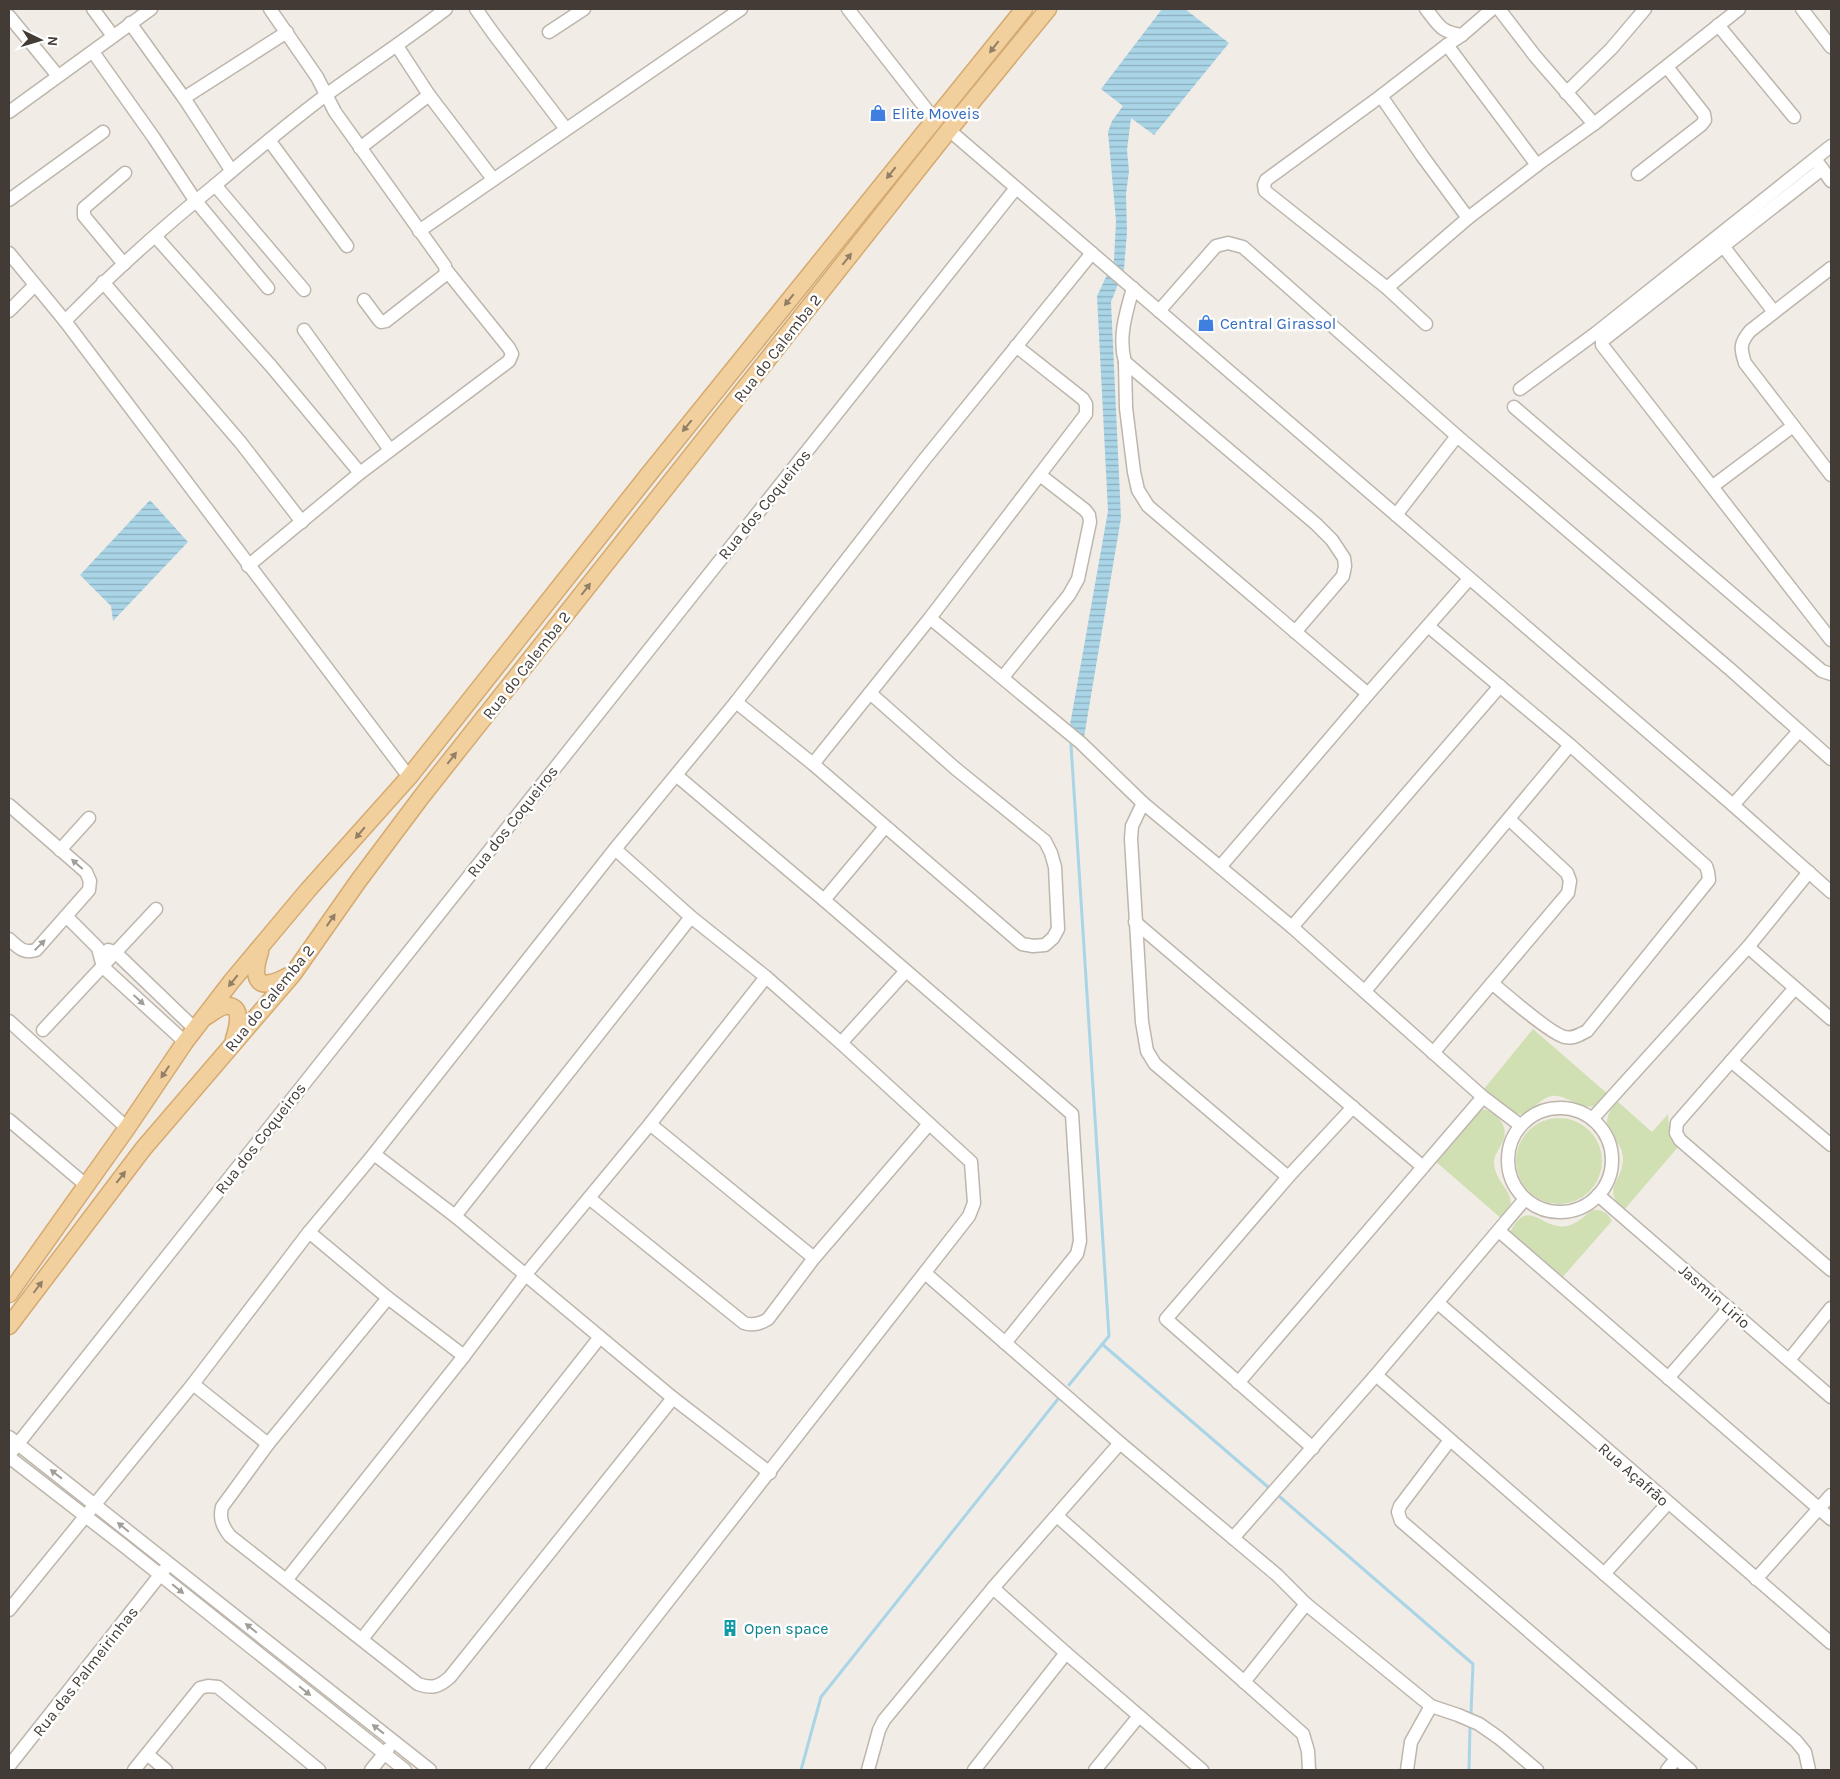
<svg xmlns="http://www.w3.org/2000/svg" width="1840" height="1779" viewBox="0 0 1840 1779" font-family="Karla,sans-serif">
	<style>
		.green { fill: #d1e0b3 }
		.water { fill: url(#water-rules) }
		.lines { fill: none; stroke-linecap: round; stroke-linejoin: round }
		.stream { stroke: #a9d5e7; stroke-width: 3 }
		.minor-casing { stroke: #beb6ad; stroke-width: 15 }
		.major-casing { stroke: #d4aa70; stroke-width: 19 }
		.minor { stroke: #fff; stroke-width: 12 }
		.major { stroke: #f2d09e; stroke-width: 16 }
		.oneway { fill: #927f65 }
		.oneway2 { fill: #a19e9a }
		.labels { text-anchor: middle; stroke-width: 5; stroke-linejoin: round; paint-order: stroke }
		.shop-label { font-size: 16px; fill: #366cbe; stroke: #fff; text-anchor: start }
		.street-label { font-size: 16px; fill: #433c36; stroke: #fff }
		.culture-label { font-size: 16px; fill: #0d838f; stroke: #fff; text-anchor: start }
	</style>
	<defs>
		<pattern id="water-rules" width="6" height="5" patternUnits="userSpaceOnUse" patternTransform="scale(1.25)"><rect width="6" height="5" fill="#a9d5e7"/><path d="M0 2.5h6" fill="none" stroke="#8baebc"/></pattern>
	</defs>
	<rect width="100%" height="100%" fill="#f1ece6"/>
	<!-- green -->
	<g class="green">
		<path d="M1533 1029 1609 1095C1605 1098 1601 1103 1597 1105 1581 1112 1568 1094 1552 1096 1539 1098 1530 1115 1519 1114 1506 1111 1494 1097 1484 1089Z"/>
		<path d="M1617 1101 1652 1132 1668 1114C1669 1127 1669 1137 1678 1147L1624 1210C1600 1188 1624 1181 1623 1157 1622 1142 1607 1135 1607 1122 1607 1113 1613 1107 1617 1101Z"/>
		<path d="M1484 1109C1500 1115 1511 1129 1501 1145 1498 1151 1494 1156 1494 1163 1495 1187 1525 1195 1502 1219L1435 1161 1476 1111Z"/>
		<circle cx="1559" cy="1161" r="43"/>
		<path d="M1593 1210C1603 1210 1607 1212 1612 1221L1560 1280 1509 1234C1529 1194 1541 1231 1567 1226 1577 1224 1585 1215 1593 1210Z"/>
	</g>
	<!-- water -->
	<g class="water">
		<polygon points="1162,9 1185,9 1229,43 1154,135 1131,118 1127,150 1129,171 1126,194 1127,232 1124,269 1111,302 1121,518 1084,737 1070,725 1108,511 1097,296 1114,260 1116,221 1108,132 1112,121 1123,106 1101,89"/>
		<polygon points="150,500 188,542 113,621 111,606 80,575"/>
	</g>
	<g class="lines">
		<!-- stream -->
		<g class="stream">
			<polyline points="1102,1344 1268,1487"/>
			<polyline points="1069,1385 1109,1336 1071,745 1073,740"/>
			<polyline points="1280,1497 1473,1664 1471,1713"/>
			<polyline points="801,1770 821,1697 1058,1399"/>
			<polyline points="1469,1770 1470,1726"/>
		</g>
		<!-- minor casing -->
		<g class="minor-casing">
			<g id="minor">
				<polyline points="93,9 113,36"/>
				<polyline points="270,9 317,77 335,112 445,266 446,274 386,321 381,322 379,320 364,300"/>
				<polyline points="476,9 493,33 566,129"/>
				<polyline points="848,9 934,119"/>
				<path d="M1426 9C1439 25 1440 32 1462 35"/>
				<polyline points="1499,9 1535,56 1594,124"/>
				<polyline points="1802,9 1831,47"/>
				<polyline points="9,16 58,76"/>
				<polyline points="130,23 184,98 231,170"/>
				<polyline points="1718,25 1794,117"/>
				<polyline points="549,32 584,9"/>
				<polyline points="1447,45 1537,165"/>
				<polyline points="397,46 429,95 493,179"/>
				<polyline points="93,52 154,138 195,200 268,288"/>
				<polyline points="1566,93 1611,49 1645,9"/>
				<polyline points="1381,96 1423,157 1468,218"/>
				<polyline points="184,98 287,32"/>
				<polyline points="9,112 151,9"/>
				<polyline points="949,130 1733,805 1831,892"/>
				<polyline points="269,140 347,246"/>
				<polyline points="360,148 429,95"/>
				<polyline points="1818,163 1831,181"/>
				<polyline points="1822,169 1602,341 1602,345 1831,640"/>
				<polyline points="1638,174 1701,125 1705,120 1704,114 1667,67"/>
				<polyline points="215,185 304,290"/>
				<polyline points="9,200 103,132"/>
				<polyline points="419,231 741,9"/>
				<polyline points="155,236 271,366 360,473"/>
				<polyline points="1723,246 1774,312"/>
				<polyline points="9,253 65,321 409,777"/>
				<polyline points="124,264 84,216 84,208 125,173"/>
				<path d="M1831 268 1750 331C1740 343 1740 348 1745 363L1831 475"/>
				<polyline points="103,282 241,443 302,522"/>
				<path d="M1133 288C1126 313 1118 337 1125 362L1316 524 1332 540 1344 558 1345 566 1343 576 1295 632"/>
				<polyline points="1387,288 1468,218 1537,165 1594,124 1739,9"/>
				<polyline points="9,311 35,285"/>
				<polyline points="1159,311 1216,246 1228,243 1243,247 1457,436 1731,670 1831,759"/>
				<path d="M65 321C112 273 162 228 214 186 251 155 287 124 326 95 366 66 407 39 446 9"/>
				<polyline points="1426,324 1387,288 1265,191 1264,185 1266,180 1381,96 1447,45 1462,35 1492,9"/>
				<polyline points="304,330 390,450"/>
				<polyline points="1125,362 1126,408 1134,472 1138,490 1148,506 1368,694"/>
				<polyline points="1520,389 1596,333 1831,146"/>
				<polyline points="1514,407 1822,671 1831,674"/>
				<polyline points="1713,486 1793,426"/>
				<polyline points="1396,515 1457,436"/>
				<polyline points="248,566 360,473 509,361 512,354 509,348 447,271"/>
				<polyline points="930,618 1081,743 1143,803 1292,927 1483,1097 1520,1125"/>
				<path d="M1428 626 1570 745 1706 866 1708 872 1709 880 1587 1031C1579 1035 1573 1039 1565 1037 1552 1035 1505 994 1492 983"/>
				<polyline points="1003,677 1069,595 1078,579 1090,522 1089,515 1085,510 1040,475"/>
				<polyline points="736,702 813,764 1022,944 1033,946 1045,945 1053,938 1058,929 1055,867 1051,853 1045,841 956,769 870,693"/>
				<polyline points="813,764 930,618 1086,414 1086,404 1083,399 1016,346"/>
				<polyline points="676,775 824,900 1072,1114 1080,1241 1077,1254 1005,1343"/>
				<polyline points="1143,803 1132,826 1131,839 1142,1022 1147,1051 1155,1064 1288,1177"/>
				<path d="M9 805 86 872 90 881 89 890 36 950C23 954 18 947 9 939"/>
				<polyline points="1733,805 1799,731"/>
				<polyline points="60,850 89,818"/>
				<polyline points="1220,867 1368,694 1469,579"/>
				<polyline points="824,900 885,827"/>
				<polyline points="66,916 98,948 103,967 185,1042"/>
				<polyline points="1135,922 1423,1167"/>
				<polyline points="1292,927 1500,686"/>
				<polyline points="1748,947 1831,1019"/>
				<polyline points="108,950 115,952 195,1029"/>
				<polyline points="1795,988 1677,1123 1676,1133 1680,1140 1831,1270"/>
				<polyline points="1365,991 1570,745"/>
				<polyline points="9,1021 127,1128"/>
				<polyline points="43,1030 156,909"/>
				<polyline points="841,1043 906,971"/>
				<polyline points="1433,1053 1568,893 1570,881 1567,873 1509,819"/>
				<polyline points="1731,1061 1831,1145"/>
				<circle cx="1560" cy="1160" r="52"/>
				<polyline points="1593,1118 1748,947 1809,872"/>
				<polyline points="9,1120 87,1186"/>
				<polyline points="650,1124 814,1258"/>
				<polyline points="374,1154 455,1216 673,1398 770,1473"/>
				<polyline points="1598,1195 1831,1397"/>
				<path d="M589 1198 744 1323C753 1326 760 1324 768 1319L814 1258 929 1124"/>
				<polyline points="455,1216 691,917"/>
				<polyline points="1499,1231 1831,1519"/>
				<polyline points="309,1232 388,1298 464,1356"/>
				<polyline points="925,1273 1120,1443 1277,1575 1306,1604 1431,1706 1458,1715 1479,1724 1499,1738 1537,1770"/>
				<path d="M388 1298 268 1444 222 1507C219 1519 223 1527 230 1536L418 1684C432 1689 439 1687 450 1677L673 1398"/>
				<polyline points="1438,1303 1831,1643"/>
				<polyline points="1789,1360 1831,1308"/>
				<polyline points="1376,1375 1796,1741 1805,1752 1809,1770"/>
				<polyline points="1668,1378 1729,1308"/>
				<polyline points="1238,1383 1483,1097"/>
				<polyline points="193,1384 268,1444"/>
				<polyline points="9,1437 430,1770"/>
				<polyline points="1450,1440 1400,1506 1398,1512 1401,1521 1690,1770"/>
				<polyline points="1313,1448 1166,1319 1288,1177 1353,1107"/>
				<polyline points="9,1455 1016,188"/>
				<polyline points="9,1457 124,1546 405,1770"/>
				<polyline points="1057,1516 1303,1734 1308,1751 1309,1770"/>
				<polyline points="1233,1538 1376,1375 1525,1199"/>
				<polyline points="1604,1574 1668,1503"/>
				<polyline points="287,1579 464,1356 526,1274 650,1124 766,977"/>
				<polyline points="1756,1579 1831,1495"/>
				<polyline points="993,1588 1066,1653 1202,1770"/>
				<polyline points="9,1610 193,1384 309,1232 374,1154 615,849 736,702 924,460 1092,253"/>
				<polyline points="362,1639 600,1337"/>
				<polyline points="1244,1682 1306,1604"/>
				<polyline points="147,1754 166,1770"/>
				<polyline points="9,1766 164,1570"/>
				<polyline points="134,1770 200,1688 208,1686 218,1687 319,1770"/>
				<polyline points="371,1770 388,1749"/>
				<polyline points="536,1770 969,1216 974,1203 971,1162 841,1043 766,977 691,917 615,849"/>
				<polyline points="868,1770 879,1730 884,1720 993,1588 1120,1443"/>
				<polyline points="974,1770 1066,1653"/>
				<polyline points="1095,1770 1139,1716"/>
				<polyline points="1407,1770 1411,1742 1431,1706"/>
				<polyline points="1667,1770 1676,1759"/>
			</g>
		</g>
		<!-- major casing -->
		<g class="major-casing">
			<g id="major">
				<path d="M260 952C250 982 259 992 288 976"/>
				<path d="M207 1016C212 1013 219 1007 225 1006 245 1004 237 1029 234 1039"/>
				<polyline points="9,1294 127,1128 185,1042 231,982 308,890 409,777 649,474 1024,9"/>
				<polyline points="9,1326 143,1149 293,974 359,880 422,796 949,130 1048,9"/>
			</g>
		</g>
		<!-- minor -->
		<use href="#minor" class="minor"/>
		<!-- major -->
		<use href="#major" class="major"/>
	</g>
	<!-- one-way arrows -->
	<defs><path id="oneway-solid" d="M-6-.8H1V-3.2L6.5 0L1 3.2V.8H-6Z" transform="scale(1.25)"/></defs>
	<g class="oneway">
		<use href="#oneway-solid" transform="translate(994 47) rotate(128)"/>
		<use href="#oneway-solid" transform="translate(891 173) rotate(129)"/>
		<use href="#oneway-solid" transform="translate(847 259) rotate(-52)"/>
		<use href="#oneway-solid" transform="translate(789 300) rotate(129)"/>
		<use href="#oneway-solid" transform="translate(687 426) rotate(129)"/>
		<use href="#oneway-solid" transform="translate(586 589) rotate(-52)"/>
		<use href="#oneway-solid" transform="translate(452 758) rotate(-52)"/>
		<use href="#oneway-solid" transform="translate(360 833) rotate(130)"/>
		<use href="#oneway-solid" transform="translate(331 920) rotate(-55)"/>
		<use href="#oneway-solid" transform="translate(233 981) rotate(129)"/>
		<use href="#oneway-solid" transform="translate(165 1072) rotate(124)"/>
		<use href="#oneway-solid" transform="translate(121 1177) rotate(-52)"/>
		<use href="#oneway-solid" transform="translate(38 1287) rotate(-53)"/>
	</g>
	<g class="oneway2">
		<use href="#oneway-solid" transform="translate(77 864) rotate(-139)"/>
		<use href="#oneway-solid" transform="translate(40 945) rotate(-45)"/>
		<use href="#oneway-solid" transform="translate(139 1000) rotate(43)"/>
		<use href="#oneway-solid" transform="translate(56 1474) rotate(-142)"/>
		<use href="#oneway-solid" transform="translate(123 1527) rotate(-141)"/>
		<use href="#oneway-solid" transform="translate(178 1589) rotate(39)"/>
		<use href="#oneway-solid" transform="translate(251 1628) rotate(-141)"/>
		<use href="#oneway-solid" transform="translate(305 1691) rotate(39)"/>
		<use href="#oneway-solid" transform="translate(378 1729) rotate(-142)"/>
	</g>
	<!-- icons -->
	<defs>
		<g id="shop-bare" transform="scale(1.35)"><path d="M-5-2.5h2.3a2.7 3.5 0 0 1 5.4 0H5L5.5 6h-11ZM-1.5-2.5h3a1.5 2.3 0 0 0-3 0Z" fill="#3f7fe0" stroke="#fff" stroke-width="2.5" paint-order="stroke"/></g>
		<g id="building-bare" transform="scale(1.35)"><path d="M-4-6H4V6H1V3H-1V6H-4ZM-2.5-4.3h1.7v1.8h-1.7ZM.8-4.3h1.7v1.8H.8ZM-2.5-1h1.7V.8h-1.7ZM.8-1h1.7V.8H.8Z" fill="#0f9aa8" stroke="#fff" stroke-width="2.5" paint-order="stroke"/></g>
	</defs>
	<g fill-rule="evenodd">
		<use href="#shop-bare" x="878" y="113"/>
		<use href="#shop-bare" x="1206" y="323"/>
		<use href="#building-bare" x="730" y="1628"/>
	</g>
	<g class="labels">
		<!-- shop labels -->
		<g class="shop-label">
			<text x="892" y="119">Elite Moveis</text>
			<text x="1220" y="329">Central Girassol</text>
		</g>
		<!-- street labels -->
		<g class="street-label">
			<text transform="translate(777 348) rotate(-52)" y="6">Rua do Calemba 2</text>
			<text transform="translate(764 504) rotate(-51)" y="6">Rua dos Coqueiros</text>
			<text transform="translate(526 665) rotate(-52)" y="6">Rua do Calemba 2</text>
			<text transform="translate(512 821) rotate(-52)" y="6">Rua dos Coqueiros</text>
			<text transform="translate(269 998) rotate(-51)" y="6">Rua do Calemba 2</text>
			<text transform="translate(260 1138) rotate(-52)" y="6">Rua dos Coqueiros</text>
			<text transform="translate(1715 1296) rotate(41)" y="6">Jasmin Lirio</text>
			<text transform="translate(1634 1474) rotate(41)" y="6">Rua Açafrão</text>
			<text transform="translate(85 1671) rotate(-52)" y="6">Rua das Palmeirinhas</text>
		</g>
		<!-- culture labels -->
		<g class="culture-label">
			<text x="744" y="1634">Open space</text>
		</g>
	</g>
	<!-- border -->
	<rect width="1840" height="1779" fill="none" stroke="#433c36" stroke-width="20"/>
	<!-- north arrow -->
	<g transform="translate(40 40) rotate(95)" stroke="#ffffff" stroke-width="4" paint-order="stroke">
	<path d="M0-4L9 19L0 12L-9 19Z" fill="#433c36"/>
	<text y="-8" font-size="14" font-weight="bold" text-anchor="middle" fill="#433c36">N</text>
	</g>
</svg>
